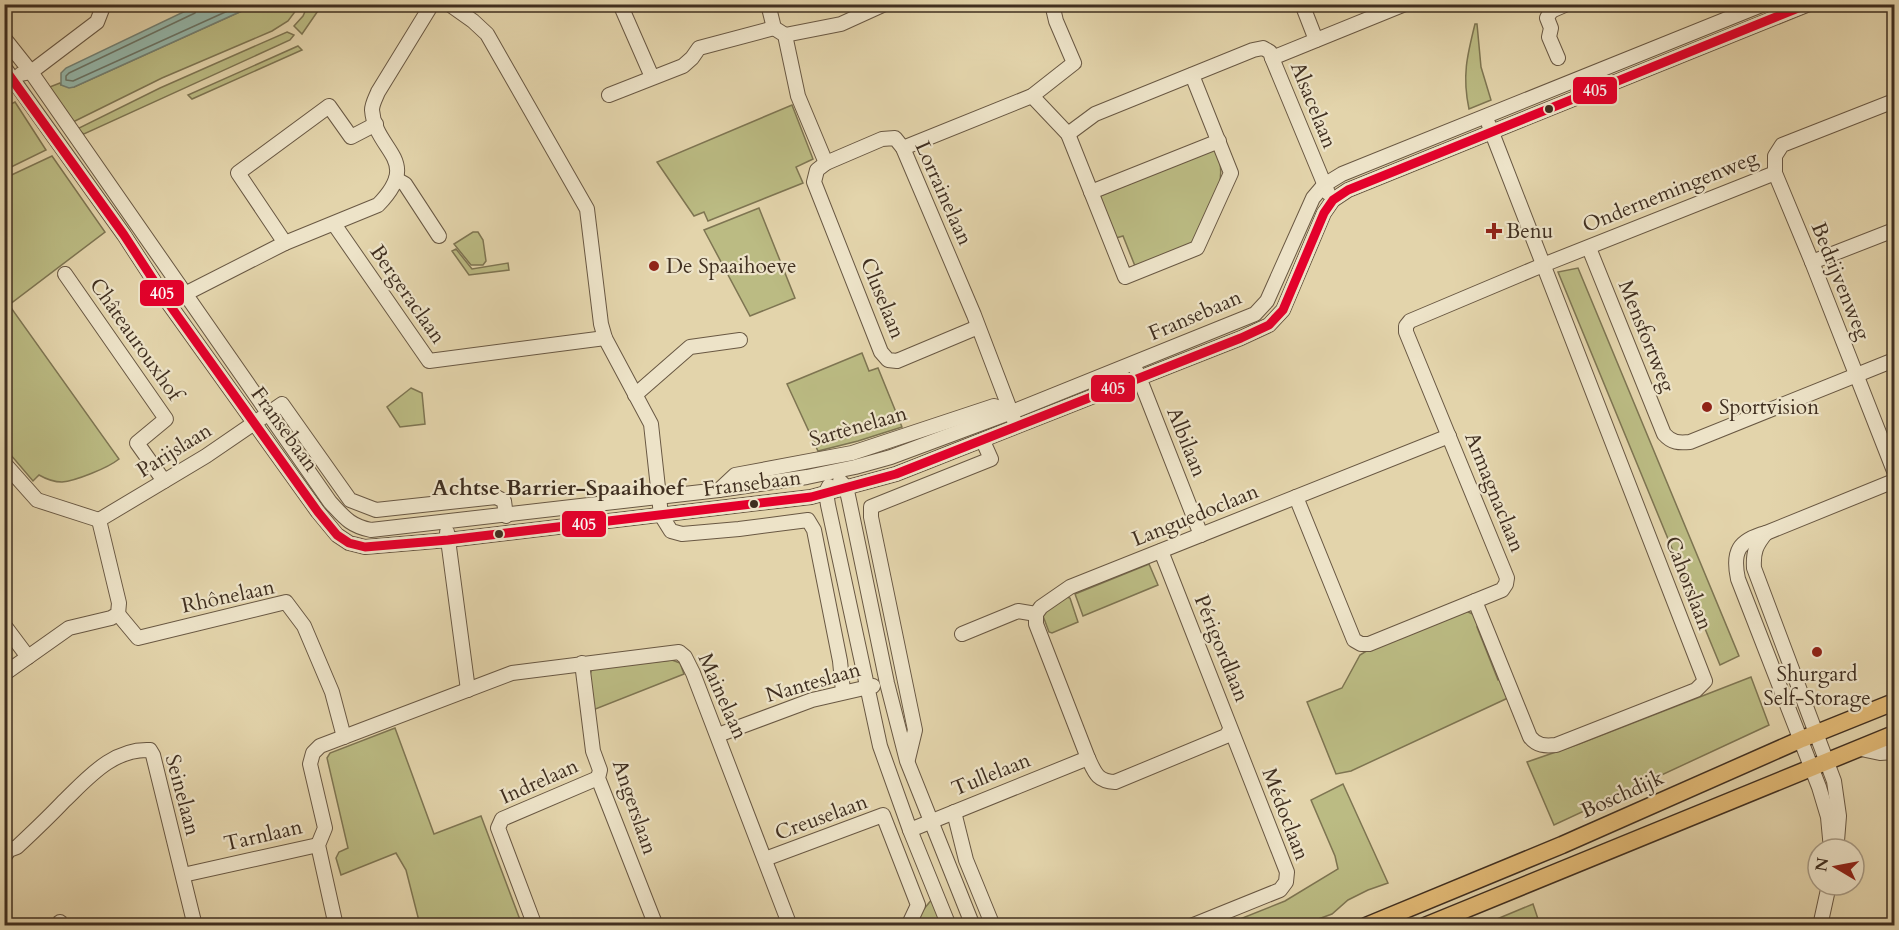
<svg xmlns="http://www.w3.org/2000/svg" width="1899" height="930" viewBox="0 0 1899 930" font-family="Cardo,serif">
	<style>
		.green { fill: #bbbb83; stroke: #7e7552; stroke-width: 1.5 }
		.water { fill: #95b8ac; stroke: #738174; stroke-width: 1.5 }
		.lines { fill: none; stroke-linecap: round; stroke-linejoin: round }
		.shore { stroke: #6a7466; stroke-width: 1.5 }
		.minor-casing { stroke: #695843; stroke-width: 16 }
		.major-casing { stroke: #402f20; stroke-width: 19 }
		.minor { stroke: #ede3c8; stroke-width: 14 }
		.major { stroke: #e2ba76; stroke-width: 16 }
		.bus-1-casing { stroke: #ede3c8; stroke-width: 14 }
		.bus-1 { stroke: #e4002b; stroke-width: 9 }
		.bus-dot { fill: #402f20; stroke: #ede3c8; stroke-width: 2 }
		.poi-dot { fill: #8f2418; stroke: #ede3c8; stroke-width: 2 }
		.labels { text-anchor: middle; stroke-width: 4.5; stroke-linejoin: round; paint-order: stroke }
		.street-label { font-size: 21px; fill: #402f20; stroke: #ede3c8 }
		.poi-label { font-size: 21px; fill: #402f20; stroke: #ede3c8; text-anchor: start }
		.neighbourhood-label { font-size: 22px; font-weight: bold; fill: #402f20; stroke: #ede3c8 }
		.line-badge { stroke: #ede3c8; stroke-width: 2 }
		.badge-label { font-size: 16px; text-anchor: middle; font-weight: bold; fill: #fff }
	</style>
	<rect width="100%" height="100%" fill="#e3d4ab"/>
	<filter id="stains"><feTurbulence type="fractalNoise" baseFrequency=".00333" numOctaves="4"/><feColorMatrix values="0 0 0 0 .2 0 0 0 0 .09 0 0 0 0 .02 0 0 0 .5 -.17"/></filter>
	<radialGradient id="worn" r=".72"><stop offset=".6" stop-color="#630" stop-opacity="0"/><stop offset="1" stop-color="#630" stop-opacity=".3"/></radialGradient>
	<!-- green -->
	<g class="green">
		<polygon points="255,5 300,5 288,21 272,31 162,78 71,123 47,88 60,83 61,85 74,87"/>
		<polygon points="308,5 322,5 302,34 294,26 303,16"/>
		<path d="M1475 24H1477L1481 67 1491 100 1469 109C1462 76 1467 56 1475 24Z"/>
		<polygon points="287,32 294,35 290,40 84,134 77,129 160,88"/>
		<polygon points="298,46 302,50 192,99 188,95"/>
		<polygon points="15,102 46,150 5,170 5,120 9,118 10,113 5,107"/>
		<polygon points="792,105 813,159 796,167 803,183 708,221 704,212 694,216 657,162"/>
		<path d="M1216 148C1230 183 1210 209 1196 242L1135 266 1123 236 1116 238 1100 196Z"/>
		<path d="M52 156 105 232 9 305 119 459C108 468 75 481 62 482 54 482 46 479 39 475L33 481 4 447 5 178Z"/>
		<polygon points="759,208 795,298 750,316 704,230"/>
		<polygon points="473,232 478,232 483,240 486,261 483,265 471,265 454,244"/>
		<polygon points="456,249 472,269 508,263 509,270 469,275 452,251"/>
		<polygon points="1578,268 1739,656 1720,665 1558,272"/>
		<polygon points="862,353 869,371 878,368 902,427 858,441 818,451 787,384"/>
		<polygon points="411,388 422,393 425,424 400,427 387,407"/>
		<polygon points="1149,564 1158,585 1083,616 1075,594"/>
		<polygon points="1067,597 1070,598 1078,622 1052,633 1049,632 1043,616 1044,613"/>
		<polygon points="1466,611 1477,616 1479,621 1477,627 1498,680 1503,679 1510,697 1351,771 1336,774 1307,702 1342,688 1360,655 1368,650"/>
		<polygon points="672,660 680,663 684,674 593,710 589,677 592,669"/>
		<polygon points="1751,677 1769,725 1554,825 1527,762 1579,744"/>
		<polygon points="395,728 434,834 481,816 522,925 420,925 406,870 396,853 341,875 336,858 339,852 348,848 327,758 330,753"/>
		<polygon points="1343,784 1388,883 1368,890 1348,900 1332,914 1302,925 1225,925 1285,901 1338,869 1335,856 1311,800"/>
		<polygon points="933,898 944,925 922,925 919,915"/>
		<polygon points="1533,904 1540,925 1482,925 1485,924"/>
	</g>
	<!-- water -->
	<polygon class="water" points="198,5 255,5 74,87 69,88 61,85 61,73 66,68"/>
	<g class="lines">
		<!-- shore -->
		<polyline class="shore" points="199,4 195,13 69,73 66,76 66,80 73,81 243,4"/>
		<!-- minor casing -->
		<g class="minor-casing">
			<g id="minor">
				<polyline points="449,4 473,21 487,34 587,209 601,324 605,338 651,424 661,515 671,531 682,534 739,529 808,520 814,530 840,661 843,691"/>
				<polyline points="620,4 652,77"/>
				<polyline points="768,4 774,28 785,35 798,96 826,163 882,139 895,138 903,148 974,315 1014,420"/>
				<polyline points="1302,4 1316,40"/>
				<polyline points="1549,4 1551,11 1547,18 1551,28 1549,37 1558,58"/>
				<polyline points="1551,11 1567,4"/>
				<polyline points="785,35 841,24 885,4"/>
				<path d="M4 38 31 72 330 502C344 517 350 526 371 530L719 490 807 477 855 467 891 457 1012 412 1255 314 1267 301 1313 198 1324 185 1342 174 1764 4"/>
				<polyline points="4,67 124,235 169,304 318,512 337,535 349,543 365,547 448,540 811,497 896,474 1241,338 1269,325 1283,310 1324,213 1333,200 1348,190 1809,4"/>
				<polyline points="21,74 31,72 97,22 104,4"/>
				<polyline points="609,95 683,66 692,58 699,48 774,28"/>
				<polyline points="1032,96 1068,134 1125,277 1197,248 1231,173 1192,75"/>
				<polyline points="1894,101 1782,145 1775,156 1775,173 1812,262 1894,471"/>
				<polyline points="1068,134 1095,114 1253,50 1263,48 1270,52 1272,58"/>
				<polyline points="903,148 1032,96 1074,63 1056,21 1052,4"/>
				<polyline points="826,163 817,170 814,182 881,352 888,360 897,361 978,327"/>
				<polyline points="396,179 405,184 439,236"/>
				<polyline points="1091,192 1219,141"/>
				<polyline points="1328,193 1272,58 1405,4"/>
				<polyline points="334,224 429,361 605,338"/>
				<polyline points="285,243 238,173 329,106 351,137 376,124"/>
				<path d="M1589 248 1664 434C1672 443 1679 443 1690 442L1894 360"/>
				<polyline points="1812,262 1894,230"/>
				<polyline points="65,274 166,419 137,443 164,481"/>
				<path d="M177 298 285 243 378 205C423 159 375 152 372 110 372 104 376 97 378 92L432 4"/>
				<polyline points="1137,372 1201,535"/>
				<polyline points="635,395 690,347 740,340"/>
				<polyline points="4,463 37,500 99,520"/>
				<polyline points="840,481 846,487 849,500 887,683 907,761 973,926"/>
				<polyline points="829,486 826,492 828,505 880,746 910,830 949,926"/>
				<polyline points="719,490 735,475 852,453 994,406 1012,412"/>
				<polyline points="1296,497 1354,640 1361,644 1369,644 1502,590 1506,584 1507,578 1406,332 1406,326 1410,321 1543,265 1775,173"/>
				<polyline points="447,532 468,690"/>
				<path d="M1766 533C1756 545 1753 552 1754 568L1834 781 1839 816 1837 841"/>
				<polyline points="1161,551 1287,872 1286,882 1280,890 1191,926"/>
				<path d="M1475 601 1530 737C1537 746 1545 746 1556 745L1696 690 1705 681 1489 125"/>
				<polyline points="118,614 138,638 286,602 304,626 332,692 344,737"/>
				<path d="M1036 614V624L1088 758C1095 773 1097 781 1115 782L1226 736 1230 730"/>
				<polyline points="4,625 28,657"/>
				<polyline points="962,634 1018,611 1036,614 1041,607 1070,587 1449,436"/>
				<polyline points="582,663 593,751 600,770 598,778 656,926"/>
				<polyline points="4,674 69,628 111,618 118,614 119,603 99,520 206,456 282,404 350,500 376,510 496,497 504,501 506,516"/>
				<polyline points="718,735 812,700 873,686"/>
				<polyline points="1861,749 1880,753 1894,752"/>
				<polyline points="908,759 915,730 871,517 871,507 991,459 983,441"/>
				<polyline points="954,812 966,860 993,926"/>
				<polyline points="910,830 1088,758"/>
				<path d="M1831 849 1828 817 1819 787 1738 579C1732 551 1739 540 1766 533L1894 481"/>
				<path d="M4 857 9 850 17 847C33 832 49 817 64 801 88 778 113 748 150 750L153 755 195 926"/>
				<polyline points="765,859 883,815 918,905 910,922 912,926"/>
				<polyline points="183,875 318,845"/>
				<polyline points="60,922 60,926"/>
				<polyline points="336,926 318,845 325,828 310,764 313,753 320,746 512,673 679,652 685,657 693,673 790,926"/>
				<polyline points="535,926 498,828 502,819 598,778"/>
				<polyline points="1820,926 1829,885"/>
			</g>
		</g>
		<!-- major casing -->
		<g class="major-casing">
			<g id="major">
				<polyline points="1366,926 1562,845 1802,739 1894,702"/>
				<polyline points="1425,926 1894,734"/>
			</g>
		</g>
		<!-- minor -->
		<use href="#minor" class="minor"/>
		<!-- major -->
		<use href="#major" class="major"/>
		<!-- bus-1 casing -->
		<g class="bus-1-casing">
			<polyline id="bus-1" points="4,68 124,235 169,304 318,512 337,535 349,543 365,547 448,540 811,497 896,474 1241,338 1269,325 1283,310 1324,213 1333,200 1348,190 1808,4"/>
		</g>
		<!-- bus-1 -->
		<use href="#bus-1" class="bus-1"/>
	</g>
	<!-- markers -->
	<g class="bus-dot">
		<circle cx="1549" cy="109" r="5"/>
		<circle cx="754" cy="504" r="5"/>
		<circle cx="499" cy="534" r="5"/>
	</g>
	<g class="poi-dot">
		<path d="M1491 222h6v6h6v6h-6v6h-6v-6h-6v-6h6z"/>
		<circle cx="654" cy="266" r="6"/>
		<circle cx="1707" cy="407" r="6"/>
		<circle cx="1817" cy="652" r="6"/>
	</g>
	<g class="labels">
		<!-- street labels -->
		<g class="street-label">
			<text transform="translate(1314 105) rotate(68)" y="7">Alsacelaan</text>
			<text transform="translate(1670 191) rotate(-22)" y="7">Ondernemingenweg</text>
			<text transform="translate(944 193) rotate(66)" y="7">Lorrainelaan</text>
			<text transform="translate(1841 281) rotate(68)" y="7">Bedrijvenweg</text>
			<text transform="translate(408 294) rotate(55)" y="7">Bergeraclaan</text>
			<text transform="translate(883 298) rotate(68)" y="7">Cluselaan</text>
			<text transform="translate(1195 315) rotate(-23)" y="7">Fransebaan</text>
			<text transform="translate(1647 336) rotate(68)" y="7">Mensfortweg</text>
			<text transform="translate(136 339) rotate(55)" y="7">Châteaurouxhof</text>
			<text transform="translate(858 426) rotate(-16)" y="7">Sartènelaan</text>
			<text transform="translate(285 429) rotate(54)" y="7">Fransebaan</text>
			<text transform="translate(1187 442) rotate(68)" y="7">Albilaan</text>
			<text transform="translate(174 450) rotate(-32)" y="7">Parijslaan</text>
			<text transform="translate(752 483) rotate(-7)" y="7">Fransebaan</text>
			<text transform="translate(1495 492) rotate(68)" y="7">Armagnaclaan</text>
			<text transform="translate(1195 515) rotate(-22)" y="7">Languedoclaan</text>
			<text transform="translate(1689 583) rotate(69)" y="7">Cahorslaan</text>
			<text transform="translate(228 596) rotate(-12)" y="7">Rhônelaan</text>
			<text transform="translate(1222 648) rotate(68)" y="7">Périgordlaan</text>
			<text transform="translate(813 682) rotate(-16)" y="7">Nanteslaan</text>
			<text transform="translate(723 696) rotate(66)" y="7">Mainelaan</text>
			<text transform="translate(991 774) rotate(-22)" y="7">Tullelaan</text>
			<text transform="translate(539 781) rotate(-24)" y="7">Indrelaan</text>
			<text transform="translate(1622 794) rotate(-24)" y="7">Boschdijk</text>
			<text transform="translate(183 795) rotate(75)" y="7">Seinelaan</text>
			<text transform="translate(635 807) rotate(71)" y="7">Angerslaan</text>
			<text transform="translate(1286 814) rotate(69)" y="7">Médoclaan</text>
			<text transform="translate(821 817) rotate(-20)" y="7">Creuselaan</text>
			<text transform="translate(263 835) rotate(-13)" y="7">Tarnlaan</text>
		</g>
		<!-- poi labels -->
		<g class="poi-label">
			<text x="1506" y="238">Benu</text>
			<text x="666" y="273">De Spaaihoeve</text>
			<text x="1719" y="414">Sportvision</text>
			<text x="1817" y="681" text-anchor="middle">Shurgard<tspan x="1817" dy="24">Self-Storage</tspan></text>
		</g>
		<!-- neighbourhood labels -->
		<g class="neighbourhood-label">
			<text x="558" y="495">Achtse Barrier-Spaaihoef</text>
		</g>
	</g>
	<g class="line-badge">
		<rect x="1572" y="76" width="46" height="29" rx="6" fill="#e4002b"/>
		<rect x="139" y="279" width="46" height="28" rx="6" fill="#e4002b"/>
		<rect x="1090" y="374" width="46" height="29" rx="6" fill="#e4002b"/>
		<rect x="561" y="510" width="46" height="28" rx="6" fill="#e4002b"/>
	</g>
	<g class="badge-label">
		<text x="1595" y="96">405</text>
		<text x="162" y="299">405</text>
		<text x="1113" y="394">405</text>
		<text x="584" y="530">405</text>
	</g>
	<!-- margin -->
	<rect width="1899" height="930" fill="none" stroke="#e3d4ab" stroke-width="24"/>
	<rect x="6" y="6" width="1887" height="918" fill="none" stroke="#402f20" stroke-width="3"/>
	<rect x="12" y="12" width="1875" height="906" fill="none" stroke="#402f20" stroke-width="1.5"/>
	<!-- north arrow -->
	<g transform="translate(1836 867) rotate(280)"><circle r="28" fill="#ede3c8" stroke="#a89b85" stroke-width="1.5"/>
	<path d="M0-4.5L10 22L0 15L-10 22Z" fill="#8f2418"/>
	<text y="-9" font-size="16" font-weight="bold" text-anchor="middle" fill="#402f20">N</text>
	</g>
	<rect width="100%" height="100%" filter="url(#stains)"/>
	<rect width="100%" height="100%" fill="url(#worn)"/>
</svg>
